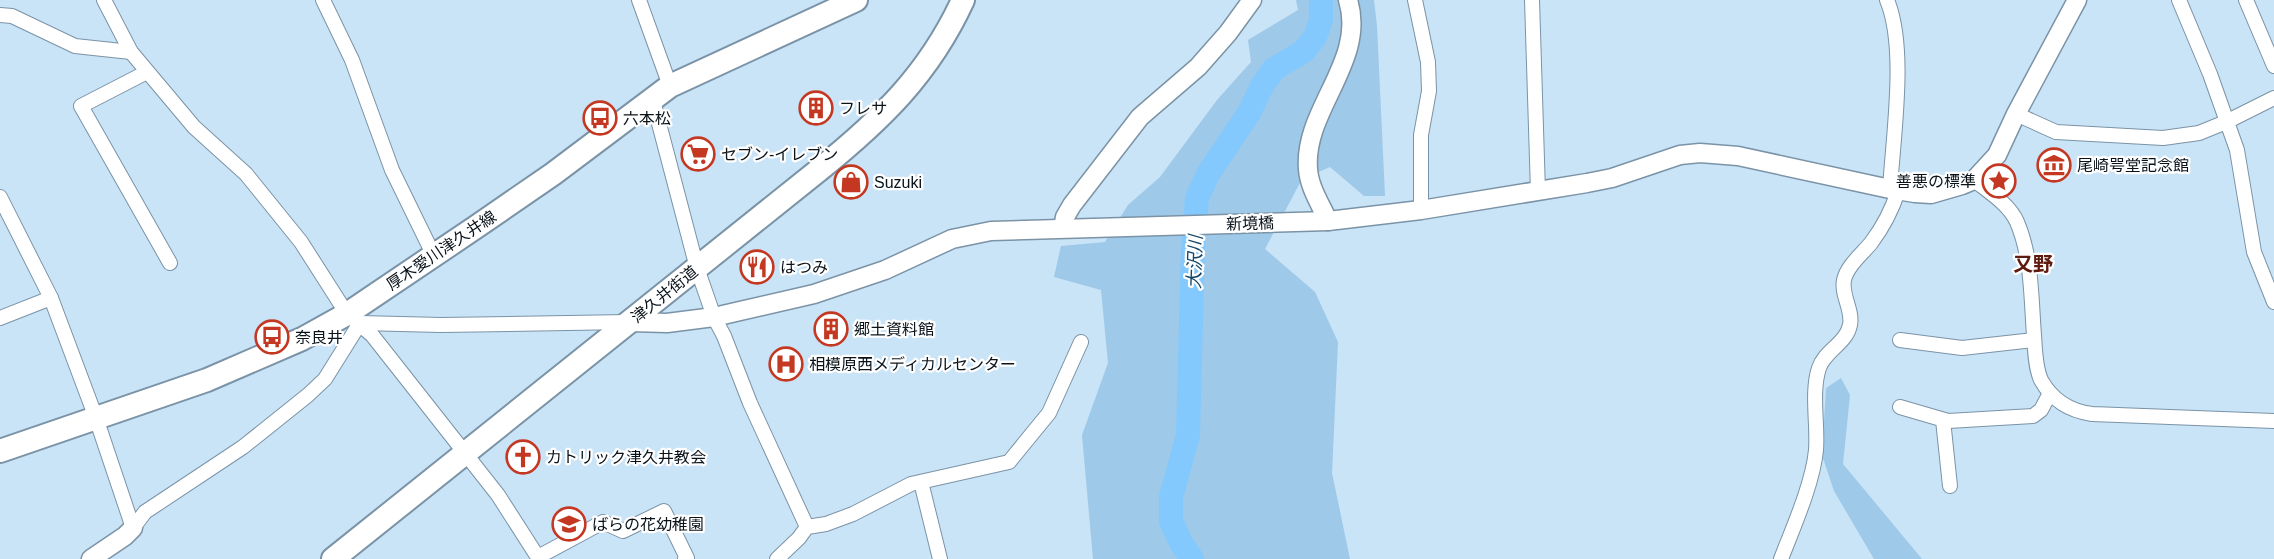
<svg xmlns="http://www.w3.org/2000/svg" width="2274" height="559" viewBox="0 0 2274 559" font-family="Arial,'Noto Sans JP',sans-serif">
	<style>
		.green { fill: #9ec9e9 }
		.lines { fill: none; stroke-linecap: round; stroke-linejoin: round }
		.river { stroke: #84c9fd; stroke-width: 24 }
		.minor-casing { stroke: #7b93a6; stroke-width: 16 }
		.tertiary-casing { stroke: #7b93a6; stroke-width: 21 }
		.primary-casing { stroke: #7b93a6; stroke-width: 26 }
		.trunk-casing { stroke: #7b93a6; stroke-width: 26 }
		.minor { stroke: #fff; stroke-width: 14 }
		.tertiary { stroke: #fff; stroke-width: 18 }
		.primary { stroke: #fff; stroke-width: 22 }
		.trunk { stroke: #fff; stroke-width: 22 }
		.labels { text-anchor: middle; stroke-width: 4.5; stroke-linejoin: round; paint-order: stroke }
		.poi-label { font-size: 16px; fill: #0a131a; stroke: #fff; text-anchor: start }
		.street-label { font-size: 16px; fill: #0a131a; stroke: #fff }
		.water-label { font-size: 18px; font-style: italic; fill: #124769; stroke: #fff }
		.quarter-label { font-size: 20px; font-weight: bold; fill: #5e1b10; stroke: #fff }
	</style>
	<rect width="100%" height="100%" fill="#c9e3f7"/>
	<!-- green -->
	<g class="green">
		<polygon points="1296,0 1374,0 1377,26 1385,196 1364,196 1330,167 1302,179 1265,249 1315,292 1338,342 1332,473 1350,559 1093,559 1082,435 1108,363 1101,290 1054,277 1061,246 1105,242 1128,205 1160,177 1217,100 1251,62 1248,40 1298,10"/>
		<polygon points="1841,378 1850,395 1843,464 1922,559 1874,559 1834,491 1822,455 1826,388"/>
	</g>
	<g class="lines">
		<!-- river -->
		<polyline class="river" points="1192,559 1181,543 1171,521 1171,497 1188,435 1193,248 1197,198 1208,174 1249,113 1262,86 1274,69 1304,51 1315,37 1321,20 1321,0"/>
		<!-- minor casing -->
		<g class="minor-casing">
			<g id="minor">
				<polyline points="104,0 131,52 194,127 246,174 301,242 347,314 372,335 498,495 539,559"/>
				<polyline points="323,0 352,60 392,170 434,256"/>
				<polyline points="639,0 670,86"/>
				<polyline points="1415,0 1428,62 1429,91 1421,135 1421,210"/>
				<polyline points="1532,0 1538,192"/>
				<path d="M1887 0C1907 48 1893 136 1890 189"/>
				<polyline points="2179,0 2210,74 2237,150 2254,252 2274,302"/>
				<polyline points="2246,0 2274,66"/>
				<polyline points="0,15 12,16 75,46 131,52"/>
				<polyline points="147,72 81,106 170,263"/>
				<polyline points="652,97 697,268 714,317 724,336 750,403 807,527"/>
				<polyline points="2016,114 2056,132 2163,138 2199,133 2226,122 2274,98"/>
				<path d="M1974 180C1989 192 2009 204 2017 222 2032 257 2031 297 2034 335 2035 348 2035 367 2041 380 2052 400 2070 411 2092 414L2274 421"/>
				<polyline points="0,197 51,298 96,418 133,528"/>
				<polyline points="0,318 51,298"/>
				<polyline points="360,323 441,325 628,322"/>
				<polyline points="1900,340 1962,348 2034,340"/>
				<polyline points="1900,407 1948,421 2033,416 2041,410 2050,393"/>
				<polyline points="1943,420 1950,486"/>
				<polyline points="921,482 940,559"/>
				<polyline points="133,528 145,512 243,447 308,395 325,379 360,323"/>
				<polyline points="538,557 603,522 623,531 664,511 687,558 685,559"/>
				<polyline points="777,559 799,538 807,527 826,524 853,514 911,484 1009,462 1049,413 1081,342"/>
				<path d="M1781 559C1793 528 1813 483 1816 450 1818 425 1811 392 1819 368 1825 350 1846 344 1850 325 1853 310 1841 295 1844 280 1847 266 1862 254 1871 243 1883 227 1892 210 1898 191"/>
			</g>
		</g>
		<!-- tertiary casing -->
		<g class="tertiary-casing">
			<g id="tertiary">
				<path d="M1328 221C1321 205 1309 187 1308 169 1303 110 1367 61 1348 0"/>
				<polyline points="1063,228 1065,217 1072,205 1140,117 1198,67 1228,33 1252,0"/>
				<polyline points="630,322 667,323 714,317 814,294 885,270 952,239 991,231 1328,221 1421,210 1587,183 1612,178 1680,155 1700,153 1738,156 1890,189 1915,193 1931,194 1962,185 1974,180 1997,155 2016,114 2077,0"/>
				<polyline points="91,559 125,536 133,528"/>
			</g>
		</g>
		<!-- primary casing -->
		<g class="primary-casing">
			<polyline id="primary" points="0,451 207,380 302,339 347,314 476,227 553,174 670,86 856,0"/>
		</g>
		<!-- trunk casing -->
		<g class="trunk-casing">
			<path id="trunk" d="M333 559 819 170C881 120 929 74 963 0"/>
		</g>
		<!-- minor -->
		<use href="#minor" class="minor"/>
		<!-- tertiary -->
		<use href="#tertiary" class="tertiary"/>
		<!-- primary -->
		<use href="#primary" class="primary"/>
		<!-- trunk -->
		<use href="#trunk" class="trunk"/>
	</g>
	<!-- icons -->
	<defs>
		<g id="building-ring" transform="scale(1.725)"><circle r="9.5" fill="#fff" stroke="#c43822" stroke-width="1.5"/><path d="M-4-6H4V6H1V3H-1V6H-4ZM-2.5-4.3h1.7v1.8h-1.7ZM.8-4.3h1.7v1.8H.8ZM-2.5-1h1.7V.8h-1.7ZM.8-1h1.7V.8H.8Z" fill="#c43822"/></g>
		<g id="bus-ring" transform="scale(1.725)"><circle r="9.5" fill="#fff" stroke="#c43822" stroke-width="1.5"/><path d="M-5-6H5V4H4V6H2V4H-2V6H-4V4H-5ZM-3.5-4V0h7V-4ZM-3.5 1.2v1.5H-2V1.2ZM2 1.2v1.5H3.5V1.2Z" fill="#c43822"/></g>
		<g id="supermarket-ring" transform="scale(1.725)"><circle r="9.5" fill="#fff" stroke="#c43822" stroke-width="1.5"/><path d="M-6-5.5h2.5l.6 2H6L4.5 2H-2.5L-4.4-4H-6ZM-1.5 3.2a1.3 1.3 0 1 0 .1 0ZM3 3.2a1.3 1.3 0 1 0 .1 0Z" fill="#c43822"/></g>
		<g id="museum-ring" transform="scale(1.725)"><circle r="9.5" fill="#fff" stroke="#c43822" stroke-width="1.5"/><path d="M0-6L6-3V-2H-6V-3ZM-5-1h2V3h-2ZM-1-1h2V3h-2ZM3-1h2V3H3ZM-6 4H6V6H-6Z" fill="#c43822"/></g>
		<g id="sight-ring" transform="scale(1.725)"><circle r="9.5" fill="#fff" stroke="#c43822" stroke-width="1.5"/><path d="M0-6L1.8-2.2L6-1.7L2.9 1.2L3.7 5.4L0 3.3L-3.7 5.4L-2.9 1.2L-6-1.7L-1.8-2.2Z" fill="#c43822"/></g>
		<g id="shop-ring" transform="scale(1.725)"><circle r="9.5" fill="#fff" stroke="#c43822" stroke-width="1.5"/><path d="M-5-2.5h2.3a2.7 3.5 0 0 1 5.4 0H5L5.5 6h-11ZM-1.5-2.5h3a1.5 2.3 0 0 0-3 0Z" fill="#c43822"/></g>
		<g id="restaurant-ring" transform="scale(1.725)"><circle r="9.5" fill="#fff" stroke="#c43822" stroke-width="1.5"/><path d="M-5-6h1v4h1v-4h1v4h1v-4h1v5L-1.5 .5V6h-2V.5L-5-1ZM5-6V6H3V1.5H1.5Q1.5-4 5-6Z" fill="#c43822"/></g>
		<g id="hospital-ring" transform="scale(1.725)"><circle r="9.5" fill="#fff" stroke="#c43822" stroke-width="1.5"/><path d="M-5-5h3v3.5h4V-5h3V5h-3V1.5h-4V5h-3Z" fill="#c43822"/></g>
		<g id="church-ring" transform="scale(1.725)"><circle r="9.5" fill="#fff" stroke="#c43822" stroke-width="1.5"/><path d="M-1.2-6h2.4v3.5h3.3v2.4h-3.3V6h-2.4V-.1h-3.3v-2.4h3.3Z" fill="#c43822"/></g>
		<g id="school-ring" transform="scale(1.725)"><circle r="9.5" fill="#fff" stroke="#c43822" stroke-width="1.5"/><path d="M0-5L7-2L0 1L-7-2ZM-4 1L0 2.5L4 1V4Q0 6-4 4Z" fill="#c43822"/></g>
	</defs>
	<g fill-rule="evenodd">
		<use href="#building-ring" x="816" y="108"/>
		<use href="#bus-ring" x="600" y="118"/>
		<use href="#supermarket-ring" x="698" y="154"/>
		<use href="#museum-ring" x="2054" y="165"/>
		<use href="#sight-ring" x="1999" y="181"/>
		<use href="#shop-ring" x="851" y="182"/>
		<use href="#restaurant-ring" x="757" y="267"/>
		<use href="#building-ring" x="831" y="329"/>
		<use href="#bus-ring" x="272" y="337"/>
		<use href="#hospital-ring" x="786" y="364"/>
		<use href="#church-ring" x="523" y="457"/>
		<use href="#school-ring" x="569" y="524"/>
	</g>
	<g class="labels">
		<!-- poi labels -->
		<g class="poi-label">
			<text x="839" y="114">フレサ</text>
			<text x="623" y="124">六本松</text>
			<text x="721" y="160">セブン-イレブン</text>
			<text x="2077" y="171">尾崎咢堂記念館</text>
			<text x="1976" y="187" text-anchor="end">善悪の標準</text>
			<text x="874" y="188">Suzuki</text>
			<text x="780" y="273">はつみ</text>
			<text x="854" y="335">郷土資料館</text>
			<text x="295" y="343">奈良井</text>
			<text x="809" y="370">相模原西メディカルセンター</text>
			<text x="546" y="463">カトリック津久井教会</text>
			<text x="592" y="530">ばらの花幼稚園</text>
		</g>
		<!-- street labels -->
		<g class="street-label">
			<text transform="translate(1250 223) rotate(-2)" y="6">新境橋</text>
			<text transform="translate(441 250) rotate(-34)" y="6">厚木愛川津久井線</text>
			<text transform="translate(664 294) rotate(-39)" y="6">津久井街道</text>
		</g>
		<!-- water labels -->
		<g class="water-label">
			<text transform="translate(1195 262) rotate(-88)" y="6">大沢川</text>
		</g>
		<!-- quarter labels -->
		<g class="quarter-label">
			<text x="2033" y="271">又野</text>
		</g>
	</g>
</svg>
